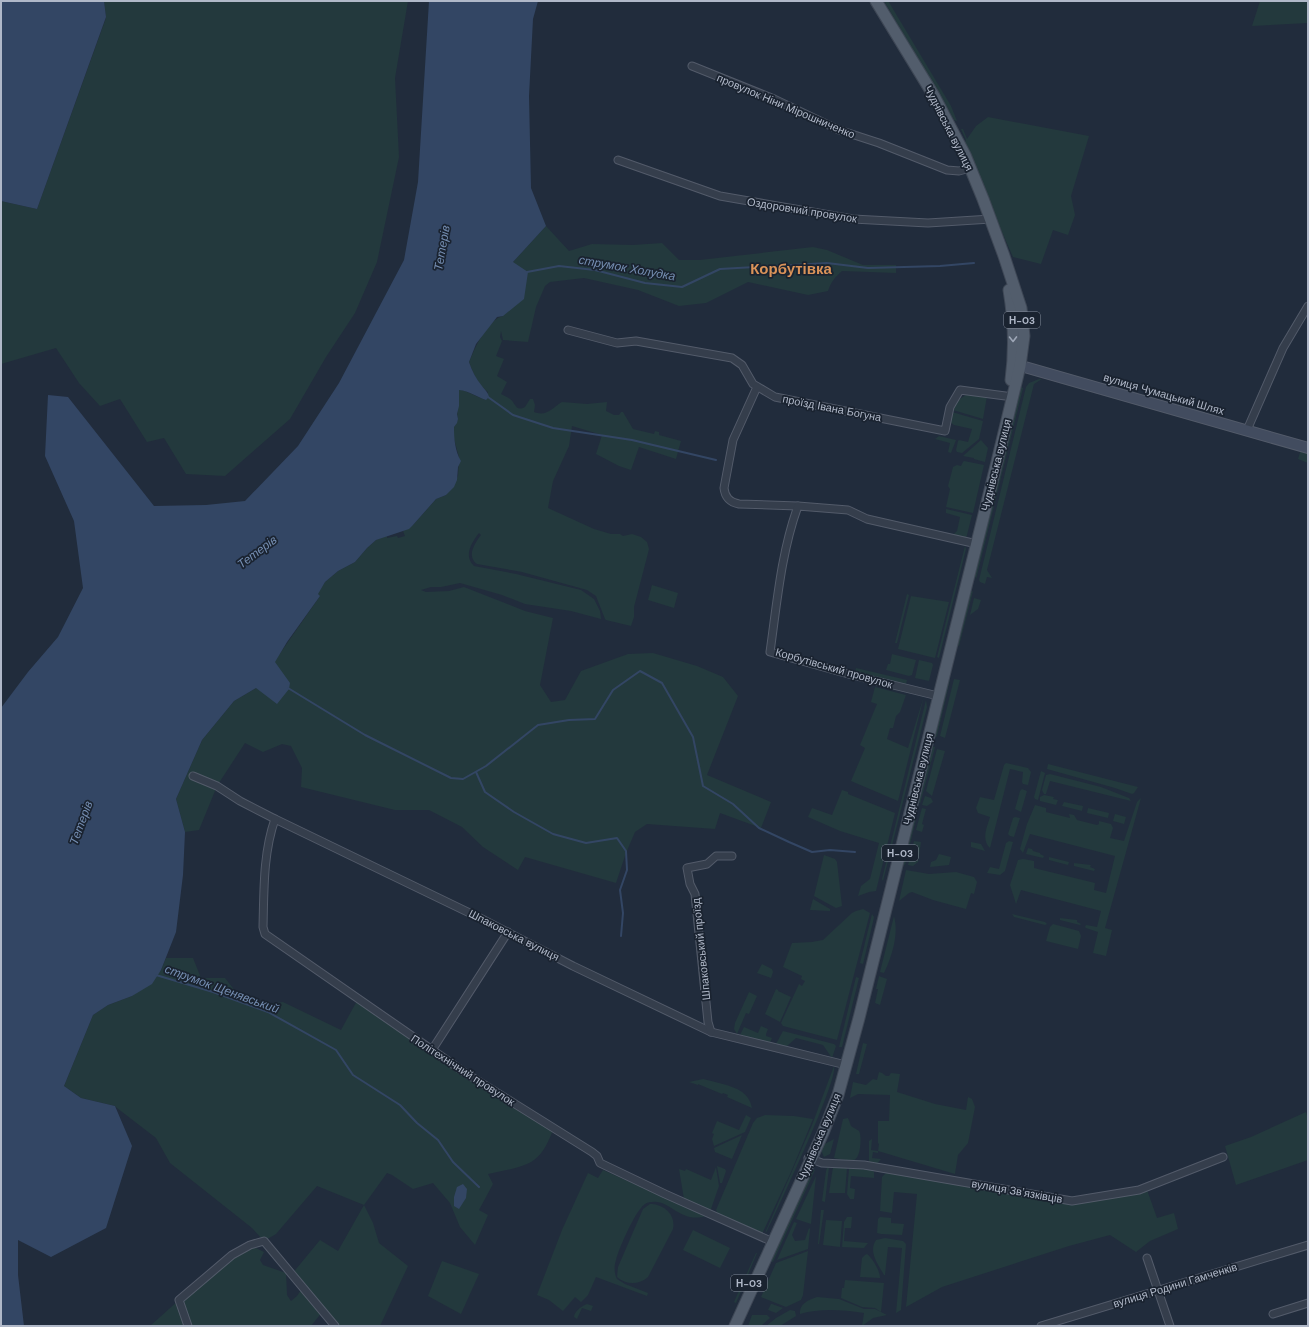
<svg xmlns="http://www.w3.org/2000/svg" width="1309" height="1327" viewBox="0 0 1309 1327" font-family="'DM Sans',sans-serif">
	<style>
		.green { fill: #23393d }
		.water { fill: #334664 }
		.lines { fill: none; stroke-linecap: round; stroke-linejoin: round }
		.stream { stroke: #334664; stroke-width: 2 }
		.street-casing { stroke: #535b6a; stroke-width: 9 }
		.secondary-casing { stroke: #535b6a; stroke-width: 12 }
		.primary-casing { stroke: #3e4755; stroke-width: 13 }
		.street { stroke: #353e4c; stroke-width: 7 }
		.secondary { stroke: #424c5f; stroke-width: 10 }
		.primary { stroke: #525d6c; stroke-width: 11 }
		.oneway { stroke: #9da6b6 }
		.labels { text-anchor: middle; stroke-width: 3.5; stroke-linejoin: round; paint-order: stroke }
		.shield { fill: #1a2330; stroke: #838b9a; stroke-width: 1 }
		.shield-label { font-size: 10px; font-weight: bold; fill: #b0b8c8 }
		.street-label { font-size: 11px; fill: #b0b8c8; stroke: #1a2330 }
		.water-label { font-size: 12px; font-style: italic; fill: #758eb2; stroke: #1a2330 }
		.district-label { font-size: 15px; font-weight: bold; fill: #da9359; stroke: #1a2330 }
	</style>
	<rect width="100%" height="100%" fill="#212c3c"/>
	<!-- green -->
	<g class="green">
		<polygon points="104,1 408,1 395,78 399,157 377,262 355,313 326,357 290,419 225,476 186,474 164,438 147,442 120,399 100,406 79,383 56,348 1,364 1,201 37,209 106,18"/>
		<polygon points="884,1 888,1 890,4 951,106 957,121 954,120"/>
		<polygon points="1260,1 1308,2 1308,23 1252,26"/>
		<polygon points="988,117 1089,136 1071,196 1075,215 1068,235 1053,230 1041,264 1013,257 963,144 966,140 961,129 963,129 967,139 976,126"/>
		<path d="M546 226 569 251 592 244 633 245 662 243 679 260H700L813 247 827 250 863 265H896V273L842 271C835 277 831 282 828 291L808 295 748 282 706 303 679 306 638 290 584 278 550 282 545 286 536 307 528 342 503 340 501 331 500 337 502 341 496 356 504 359 497 376 507 382 501 394C504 396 508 397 510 399 516 403 515 412 525 407L530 399H533L535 405 534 412C547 417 552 408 562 402L587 404 607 402 606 411 614 415H619L621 412H623L633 429 654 434 655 431 659 432V435L681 441 676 459 639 447 631 470 619 466 596 454 602 435 572 426 569 446 553 481 548 508 594 529 611 534H620L623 536 632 534 641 537 647 542 649 549 647 557 634 607V617L631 626 606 620 605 619 596 596 587 590 522 572 477 564C466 556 475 543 481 535L479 533C472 542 463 556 474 566L516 574 581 590 594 599 600 611 601 619 571 611 525 604 502 595 460 583 441 587H431L421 590 426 592 449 591 464 587 525 611 553 618 540 685 551 702 565 700 581 671 628 654 653 653 697 666 723 677 738 696 707 775 771 802 761 828 720 813 715 829 647 824 635 832 626 853 616 883 525 857 518 870 483 847 462 827 429 810H395L301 787 302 768 291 746 282 744 263 752 245 743 217 786 199 830 185 832 176 799 202 740 234 701 256 688 320 596 317 594 325 582 338 571 355 562 367 548 376 540 387 536V538L397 536 398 538 405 536 403 531 413 525 436 499 446 495 458 476 459 457 454 439V427L458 419C456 411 459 398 459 389 469 392 477 397 486 400L488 392C478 385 473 373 469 362 475 348 487 320 503 316L513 262Z"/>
		<polygon points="1039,379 1042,379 1034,384 987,570 992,578 987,577 985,584 980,582 979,580 1026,387 1029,383"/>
		<polygon points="1020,387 1023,388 976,579 974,574"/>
		<polygon points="966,395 987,396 983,419 953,410 958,400"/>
		<polygon points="952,412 983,421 979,439 962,453 957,452 956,450 958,441 959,440 968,442 972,429 954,425 950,422"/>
		<polygon points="939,436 956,440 951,453 948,452 950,443 935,439"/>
		<polygon points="981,440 988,448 985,462 974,459 974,458 963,456"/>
		<polygon points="1302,446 1308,448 1308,463 1298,459"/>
		<polygon points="964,461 984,465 973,513 946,507 950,489 948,486 953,467 957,465 961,466 963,462"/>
		<polygon points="946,509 972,515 966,539 952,536 957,531 960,517 946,513"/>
		<polygon points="965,546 966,549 939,658 937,657"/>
		<polygon points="652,585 678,593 674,608 648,600"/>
		<polygon points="973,591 959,646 956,645 969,593"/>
		<polygon points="907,594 909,595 897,643 895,643"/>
		<polygon points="911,596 949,602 935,658 898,649"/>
		<polygon points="974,598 981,600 978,609 970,615"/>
		<polygon points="892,654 916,660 912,675 909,676 886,670 888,664 890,664"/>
		<polygon points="919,660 932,663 933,665 929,681 915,678"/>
		<polygon points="856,668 907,680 906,684 855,672"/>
		<polygon points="954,679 960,680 945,738 940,736"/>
		<polygon points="950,680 937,736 936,737 934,736 947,684"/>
		<polygon points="875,687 906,695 900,712 896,716 893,728 890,728 887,739 908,748 924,696 898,801 851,781 865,748 860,745 877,704 871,702"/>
		<polygon points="926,700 927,707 883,881 882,879"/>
		<polygon points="932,746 935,747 920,804 918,801"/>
		<polygon points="937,749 945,751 932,796 926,791"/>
		<path d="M1006 763 1028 768 1031 772 1028 785 1023 784 1022 782 1023 772 1010 769 990 848C981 840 987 827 990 817L978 813 976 808 980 797 994 800 1004 765Z"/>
		<polygon points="1048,764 1138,787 1134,793 1132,794 1115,788 1047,769"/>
		<polygon points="1041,771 1045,773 1038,800 1035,799 1034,797"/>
		<polygon points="1050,774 1101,787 1129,798 1131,801 1050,781 1046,794 1044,794 1042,790 1046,775"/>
		<polygon points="1022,789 1027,791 1021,812 1015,809 1020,791"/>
		<polygon points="842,790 848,792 848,794 895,813 876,891 869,892 858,896 861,886 870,879 879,843 840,831 808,817 812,808 832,815"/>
		<polygon points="1044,795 1054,797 1053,799 1058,800 1056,805 1040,801 1040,797"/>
		<polygon points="925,796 931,798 933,802 927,806 922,805"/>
		<polygon points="1141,798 1105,928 1112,930 1106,956 1093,953 1098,932 1086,928 1085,927 1086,925 1097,927 1101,911 1021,890 1016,904 1010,885 1018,860 1023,859 1034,861 1034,868 1095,883 1094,890 1106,893 1115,856 1030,834 1023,853 1020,849 1027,824 1035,805 1046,808 1046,812 1070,818 1069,814 1074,815 1077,820 1097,825 1099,824 1099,821 1111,824 1113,828 1110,838 1124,841 1137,802"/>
		<polygon points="1064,802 1083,806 1082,811 1062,806"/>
		<polygon points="922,808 926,809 922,824 924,825 922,832 916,830"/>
		<polygon points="1088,808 1109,813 1108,818 1087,813"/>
		<polygon points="1115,814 1126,817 1124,824 1113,821"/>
		<polygon points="1015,817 1020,818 1014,837 1010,836 1008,834 1013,818"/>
		<polygon points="916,819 905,865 903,864 912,822"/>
		<polygon points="914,841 921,842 918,862 913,866 908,865"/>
		<polygon points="1009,841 1013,842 1005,871 1000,875 987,873 990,867 999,869 1006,843"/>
		<polygon points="971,842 981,844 985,851 971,847"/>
		<polygon points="1028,848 1032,849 1033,851 1040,853 1040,854 1044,856 1043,858 1026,854"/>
		<polygon points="939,854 951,857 949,865 930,867 931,862 936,860"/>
		<polygon points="824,855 835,859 837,862 842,906 836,908 814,896"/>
		<polygon points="1049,857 1069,862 1068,865 1049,860"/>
		<polygon points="1074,863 1091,865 1090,867 1095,869 1094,871 1074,866"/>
		<polygon points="906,870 929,874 956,872 974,877 977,882 974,894 971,893 966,909 933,900 912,892 909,893 899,901"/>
		<polygon points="813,899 830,909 830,911 810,910"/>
		<polygon points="863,909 870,913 837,1040 783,1026 781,1023 799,984 802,986 805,981 801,979 802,976 783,967 792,943 812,942 823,940 852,913 856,911"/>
		<polygon points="872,914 874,917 873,922 863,964 860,963"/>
		<polygon points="1012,914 1045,922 1047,924 1045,925 1014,917"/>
		<path d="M894 916C899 934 892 956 884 973L880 972Z"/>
		<polygon points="1060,918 1077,920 1077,922 1081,924 1080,925 1060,920"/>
		<polygon points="1053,924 1079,931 1081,936 1078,949 1046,941 1050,927"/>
		<path d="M166 958H193L201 978H225L236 992 255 1005 283 1002 341 1030 358 999 554 1128C549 1140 544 1153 534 1160 523 1168 501 1171 488 1174L493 1184 479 1210 488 1215 475 1245 460 1227 450 1203 433 1183 413 1189 392 1175 387 1173 364 1205 373 1223 379 1243 408 1266 380 1326H335L323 1311 311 1326H150L179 1300 250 1245 264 1252 260 1260 263 1265 286 1273 287 1295 291 1301 297 1296 303 1287 292 1274 320 1240 338 1251 364 1205 317 1186 276 1234 264 1241 252 1228 170 1163 156 1138 117 1108 115 1106 81 1098 64 1086 93 1015 108 1005 132 996 161 970Z"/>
		<polygon points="762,964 772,969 773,972 771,978 757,973"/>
		<polygon points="879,976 887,979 880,1005 875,1003 878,989 876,989"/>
		<polygon points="856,977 859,978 842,1047 839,1047"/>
		<polygon points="776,989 778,990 778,991 791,997 780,1022 765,1014"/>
		<polygon points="749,992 757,996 749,1014 746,1013 737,1034 734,1029 735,1023"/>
		<polygon points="761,1026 768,1029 766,1034 766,1036 772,1038 770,1043 740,1035 744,1027 758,1033"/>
		<polygon points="783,1031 834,1044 836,1046 832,1058 823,1045 796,1038 786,1047 776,1044"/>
		<polygon points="863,1043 867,1044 859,1074 856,1074"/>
		<path d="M834 1066C839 1079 777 1210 767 1231L765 1233 812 1125Z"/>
		<polygon points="879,1072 882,1073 886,1076 889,1076 891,1073 900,1074 897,1092 935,1104 966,1110 968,1097 972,1099 975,1107 968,1143 958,1155 955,1174 878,1151 878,1153 873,1152 872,1158 881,1159 876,1165 869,1162 869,1141 872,1139 871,1150 878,1151 879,1144 878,1143 878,1121 889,1121 890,1095 858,1094 850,1098 853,1082 866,1085 873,1079 877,1080"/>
		<path d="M703 1079C709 1080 714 1082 719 1083 734 1087 749 1091 752 1108L727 1097 728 1095 723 1093 722 1094 698 1084V1085L689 1082Z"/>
		<polygon points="1306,1112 1308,1119 1308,1160 1236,1185 1225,1146 1251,1137"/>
		<polygon points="746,1115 751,1118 745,1132 714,1146 712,1139 714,1134 712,1133 717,1121 739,1130"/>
		<polygon points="765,1115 794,1116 813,1119 791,1172 762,1234 718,1214 716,1210 753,1123 757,1118"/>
		<path d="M848 1118 851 1126C853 1128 857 1129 859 1131 862 1135 861 1158 854 1160 848 1161 840 1159 834 1158L843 1119Z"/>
		<polygon points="742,1135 732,1159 715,1152 714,1148"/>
		<polygon points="834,1139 830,1154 824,1157 821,1150 823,1145"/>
		<polygon points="717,1166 725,1169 726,1171 722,1183 720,1183"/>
		<polygon points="716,1167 719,1186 711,1209 708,1210 684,1199 679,1169 685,1171 686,1169 711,1180"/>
		<polygon points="829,1167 825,1202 822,1201 826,1171 827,1168"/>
		<polygon points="833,1167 847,1168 845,1193 829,1193"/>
		<polygon points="849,1168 871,1170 874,1172 874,1178 851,1176 850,1188 855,1189 854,1199 850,1199 847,1194"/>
		<path d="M603 1170 706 1216C680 1224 670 1199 652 1202 647 1202 644 1204 641 1208 633 1217 619 1248 616 1260 614 1266 614 1273 617 1279L625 1284 648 1293 647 1296 596 1277 588 1295 581 1302 575 1297 563 1311 549 1300 537 1295 562 1230 588 1173 598 1178Z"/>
		<polygon points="813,1170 815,1170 773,1262 770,1260 811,1171"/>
		<polygon points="886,1173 1072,1201 1146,1187 1157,1218 1174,1213 1178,1229 1150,1241 1136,1252 1110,1235 1069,1246 942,1287 906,1307 917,1194 894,1192 892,1213 880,1211 882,1177"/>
		<polygon points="816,1176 811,1224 796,1219"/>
		<path d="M650 1204C663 1204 676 1214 673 1229L648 1277C639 1285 626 1285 617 1277L618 1267 643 1209Z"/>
		<polygon points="821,1210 824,1210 819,1244 818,1244"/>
		<polygon points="847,1217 852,1217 851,1228 845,1228 844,1241 868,1243 864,1248 842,1247 844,1222"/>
		<polygon points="880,1217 891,1218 891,1223 904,1224 902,1235 881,1234 877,1233 878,1219"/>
		<polygon points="826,1220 842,1221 840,1247 823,1245"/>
		<polygon points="794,1222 797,1223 792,1235 795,1241 805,1240 809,1228 810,1229 808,1249 777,1260"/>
		<polygon points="693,1230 730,1248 720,1268 683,1250"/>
		<path d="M885 1238 903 1241 906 1244 901 1310 896 1313 902 1248 888 1247 885 1275H884C878 1264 868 1252 876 1240Z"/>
		<polygon points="808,1251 803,1295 801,1300 786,1307 761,1297 776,1263"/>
		<polygon points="756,1253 757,1253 736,1303 734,1302"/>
		<path d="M867 1254C873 1259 880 1271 880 1278L860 1277 862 1258 865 1255Z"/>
		<polygon points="442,1261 479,1274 461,1314 428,1296"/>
		<polygon points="845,1280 884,1283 881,1312 875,1308 862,1307 841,1298 842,1288 844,1288"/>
		<path d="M817 1297 839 1299 864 1309H875L887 1315 873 1318 862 1326 864 1313C842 1310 821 1308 800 1314 799 1304 808 1300 817 1297Z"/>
		<path d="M587 1304 593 1306 591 1311 582 1308 577 1319 574 1317C574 1312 581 1306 587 1304Z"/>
		<polygon points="771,1304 772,1304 783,1308 776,1313 768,1310"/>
		<polygon points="790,1310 795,1311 796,1316 780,1326 766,1326 776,1318"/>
		<polygon points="752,1315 767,1315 770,1318 761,1326 748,1326"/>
	</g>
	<!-- water -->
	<g class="water">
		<polygon points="1,1 104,1 106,17 37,209 1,201"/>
		<path d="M429 1H538L533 19 529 96 531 188 546 226 513 262 528 272 524 299 503 316 497 317 476 344 469 362C472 371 476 379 482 386 485 390 488 392 489 397L486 400C477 397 469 391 459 390V406L457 414 458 419 457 423 454 427C454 439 455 451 461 461L458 467 457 480 454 487 446 495 436 499 413 525 409 529 376 540 367 548 355 562 338 571 325 582 318 594 320 596 287 642 275 662 290 683 289 689 277 704 256 688 234 701 202 740 176 799 185 832 183 875 176 932 161 970 152 984 132 996 108 1005 93 1015 64 1086 81 1098 115 1106 132 1146 106 1228 51 1257 18 1240V1275L24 1326H1V708L28 672 58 637 83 588 74 521 45 456 48 395 68 397 154 506 206 505 245 501 298 446 339 383 404 260 418 182Z"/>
		<polygon points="463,1184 467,1189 466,1198 459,1209 454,1206 454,1197 457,1187"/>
	</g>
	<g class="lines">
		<!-- stream -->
		<g class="stream">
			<polyline points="527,272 559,266 595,270 645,283 682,287 720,269 827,263 868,268 940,266 974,263"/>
			<polyline points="488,397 513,415 553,428 632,440 716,460"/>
			<polyline points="288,688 365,735 451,778 463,779 486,766 538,725 569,720 595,719 613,690 640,671 662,683 693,737 703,786 733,804 759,828 789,842 812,852 830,850 855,852"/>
			<polyline points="476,772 485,792 514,812 553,834 586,843 617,838 626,851 627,870 620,890 623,913 621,936"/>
			<polyline points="156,975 213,992 268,1012 336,1050 353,1075 400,1105 417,1123 438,1140 453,1162 479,1187"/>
		</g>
		<!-- street casing -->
		<g class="street-casing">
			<g id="street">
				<polyline points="692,66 774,99 839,130 879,143 947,170 959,171 970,168"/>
				<polyline points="618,160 720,196 853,219 928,223 991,219"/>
				<polyline points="568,330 617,343 636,341 732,358 742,365 753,384 775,397 945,431 950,407 960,390 1013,397"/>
				<path d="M757 387 733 440 724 488C725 497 729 502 739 504L798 506"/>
				<polyline points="1247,430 1283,348 1308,306"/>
				<path d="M938 696 852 675 770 652C777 603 781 553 798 506L848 510 867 519 977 544"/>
				<polyline points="193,776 217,786 240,801 275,819 480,918 573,966 711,1032 846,1065"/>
				<path d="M275 819C263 853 264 891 263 927L265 934 464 1072 592 1152 597 1156 600 1163 665 1194 773 1242"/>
				<polyline points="711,1032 708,1022 695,894 690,884 687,868 707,864 716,856 732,856"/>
				<polyline points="432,1050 508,932"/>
				<polyline points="808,1158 822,1163 864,1165 1072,1201 1139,1190 1223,1157"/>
				<polyline points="1147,1258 1170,1326"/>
				<polyline points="1273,1314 1308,1303"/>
				<polyline points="188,1326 179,1300 232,1255 250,1245 264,1241 335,1326"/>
				<polyline points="1041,1326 1308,1245"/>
			</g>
		</g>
		<!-- secondary casing -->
		<g class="secondary-casing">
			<polyline id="secondary" points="1014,364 1308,448"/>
		</g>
		<!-- primary casing -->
		<g class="primary-casing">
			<g id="primary">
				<path d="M1009 290C1014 320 1015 350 1011 380"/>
				<polyline points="735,1326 823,1133 838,1095 859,1018 996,466 1020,366 1024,336 1021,308 1004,256 983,199 965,155 934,96 876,1"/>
			</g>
		</g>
		<!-- street -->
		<use href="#street" class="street"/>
		<!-- secondary -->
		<use href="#secondary" class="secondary"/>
		<!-- primary -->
		<use href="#primary" class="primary"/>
	</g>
	<!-- one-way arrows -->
	<defs><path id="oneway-chevron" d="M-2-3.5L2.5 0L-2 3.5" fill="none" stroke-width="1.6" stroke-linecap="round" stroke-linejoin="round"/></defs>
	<use class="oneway" href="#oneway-chevron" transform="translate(1013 339) rotate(89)"/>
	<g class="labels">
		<!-- shield labels -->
		<g class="shield">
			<rect x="1004" y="312" width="36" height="16" rx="3"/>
			<rect x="882" y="845" width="36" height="16" rx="3"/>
			<rect x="731" y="1275" width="36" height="16" rx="3"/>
		</g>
		<g class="shield-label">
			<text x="1022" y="324">Н-03</text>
			<text x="900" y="857">Н-03</text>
			<text x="749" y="1287">Н-03</text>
		</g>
		<!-- street labels -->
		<g class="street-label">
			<text transform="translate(786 106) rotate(23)" y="4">провулок Ніни Мірошниченко</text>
			<text transform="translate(949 128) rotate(63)" y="4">Чуднівська вулиця</text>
			<text transform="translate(802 210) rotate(9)" y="4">Оздоровчий провулок</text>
			<text transform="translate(1164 394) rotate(16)" y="4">вулиця Чумацький Шлях</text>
			<text transform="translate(832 408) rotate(11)" y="4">проїзд Івана Богуна</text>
			<text transform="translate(996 465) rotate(-76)" y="4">Чуднівська вулиця</text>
			<text transform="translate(834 668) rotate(16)" y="4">Корбутівський провулок</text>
			<text transform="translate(918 779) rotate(-76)" y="4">Чуднівська вулиця</text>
			<text transform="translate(514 935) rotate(27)" y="4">Шпаковська вулиця</text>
			<text transform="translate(701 949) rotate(-96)" y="4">Шпаковський проїзд</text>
			<text transform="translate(463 1070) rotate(33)" y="4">Політехнічний провулок</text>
			<text transform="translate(819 1137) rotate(-67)" y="4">Чуднівська вулиця</text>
			<text transform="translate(1017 1191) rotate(10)" y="4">вулиця Звʼязківців</text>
			<text transform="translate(1175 1285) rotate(-17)" y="4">вулиця Родини Гамченків</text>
		</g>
		<!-- water labels -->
		<g class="water-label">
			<text transform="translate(442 248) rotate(-80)" y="4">Тетерів</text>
			<text transform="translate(627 268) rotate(10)" y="4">струмок Холудка</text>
			<text transform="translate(257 552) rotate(-37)" y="4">Тетерів</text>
			<text transform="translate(81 823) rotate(-70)" y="4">Тетерів</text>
			<text transform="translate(222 989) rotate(20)" y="4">струмок Щенявський</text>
		</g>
		<!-- district labels -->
		<g class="district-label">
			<text x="791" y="274">Корбутівка</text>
		</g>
	</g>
	<!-- border -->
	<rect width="1309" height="1327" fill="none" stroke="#b0b8c8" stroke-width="4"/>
</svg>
